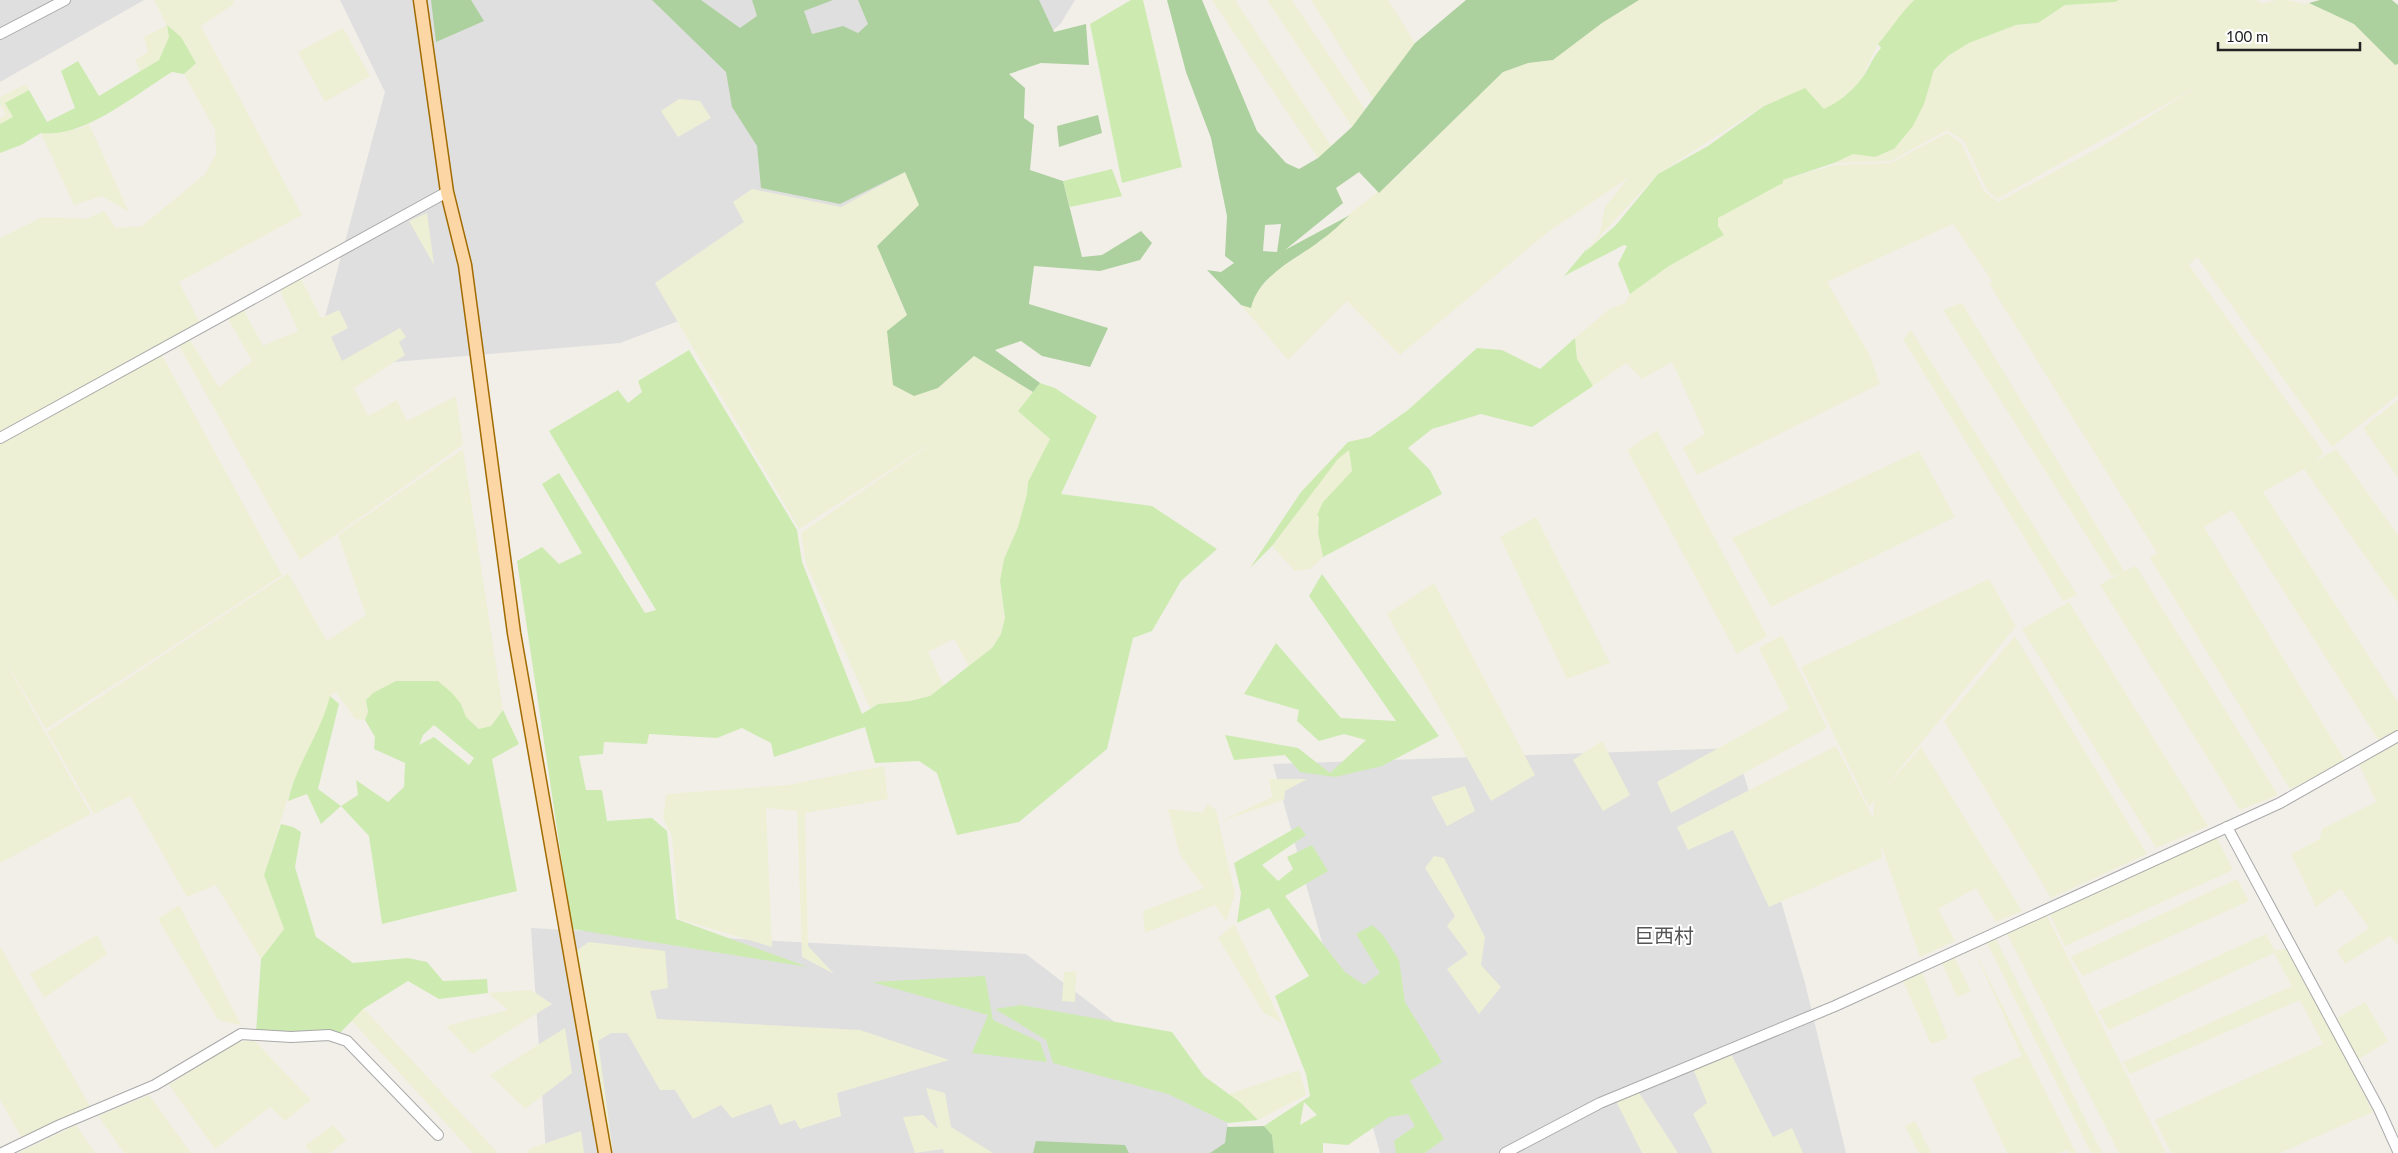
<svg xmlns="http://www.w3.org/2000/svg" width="2398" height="1153" viewBox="0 0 2398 1153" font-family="Lato,'Noto Sans SC',sans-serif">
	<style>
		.residential { fill: #e0dfdf }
		.farmland { fill: #eef0d5 }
		.grass { fill: #cdebb0; fill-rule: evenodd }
		.forest { fill: #add19e; fill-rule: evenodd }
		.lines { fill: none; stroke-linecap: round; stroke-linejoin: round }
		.minor-casing { stroke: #a9a9a9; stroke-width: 12 }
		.major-casing { stroke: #a06b00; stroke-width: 15 }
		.minor { stroke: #fff; stroke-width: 10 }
		.major { stroke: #fcd6a4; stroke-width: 12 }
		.labels { text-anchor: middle; stroke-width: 4; stroke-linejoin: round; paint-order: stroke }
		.quarter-label { font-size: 20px; fill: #555; stroke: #fff }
	</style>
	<rect width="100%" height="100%" fill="#f2efe9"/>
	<!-- residential -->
	<g class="residential">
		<polygon points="0,0 144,0 0,82"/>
		<polygon points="340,0 1075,0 1061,23 796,277 620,343 311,369 385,92"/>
		<polygon points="1736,748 1805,983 1846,1153 1380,1153 1273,764"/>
		<polygon points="531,928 1026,954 1226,1107 1230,1153 546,1153"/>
	</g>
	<!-- farmland -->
	<g class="farmland">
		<polygon points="154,0 233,0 234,4 201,26 302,215 179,282 202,327 0,436 0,238 43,217 86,219 104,211 116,228 142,226 205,174 216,154 215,130 184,74 196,63 181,37 167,26 170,37 159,60 141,72 135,60 148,52 144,37 167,25"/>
		<polygon points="1212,0 1235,0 1332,147 1318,158"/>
		<polygon points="1267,0 1292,0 1365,109 1352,127"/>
		<polygon points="1311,0 1388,0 1415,43 1373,99"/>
		<polygon points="1639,0 1914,0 1878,44 1860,82 1837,103 1824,109 1805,89 1763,106 1658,174 1584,253 1600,233 1605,207 1628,178 1548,232 1400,355 1347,301 1288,360 1241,305 1251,308 1254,296 1272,274 1322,240 1353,211 1391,182 1503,72 1528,63 1553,60 1602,23"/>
		<polygon points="2119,0 2256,0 2263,4 2276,0 2287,0 2304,4 2309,3 2354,24 2395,65 2398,64 2398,395 2332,447 2197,257 2189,265 2324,453 2314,462 2336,449 2398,535 2398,603 2304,469 2263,492 2398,702 2398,738 2382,746 2232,510 2204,527 2347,764 2290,789 2150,558 2157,553 1990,285 1992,281 1953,224 1827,282 1869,354 1880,384 1697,475 1683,448 1705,434 1672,362 1642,379 1626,363 1593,386 1577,359 1575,338 1608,310 1625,303 1630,294 1669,266 1723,235 1718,226 1718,218 1783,183 1783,180 1834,165 1891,163 1947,133 1961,143 1984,191 1998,202 2104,145 2200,85 1997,199 1987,190 1964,141 1947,130 1891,161 1834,163 1853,153 1875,157 1894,149 1913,126 1924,104 1934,69 1947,57 1969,43 2016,25 2038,23 2065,5"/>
		<polygon points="343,28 370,76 325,102 298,52"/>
		<polygon points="26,84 29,90 5,103 13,117 0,124 0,118 6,115 0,104 0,97"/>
		<polygon points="679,99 700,101 711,118 678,137 661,111"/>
		<polygon points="89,124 129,212 102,196 74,205 41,133 51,134 78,129"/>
		<polygon points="905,172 920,205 877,246 938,388 974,356 1033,392 1019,411 1050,439 1028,482 1027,494 1018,527 1004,559 1000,581 1005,618 1001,634 992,648 969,667 954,639 928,652 944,686 930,696 910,701 878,704 870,708 806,564 801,533 946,434 799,529 655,283 744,222 733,202 752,189 841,207"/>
		<polygon points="427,213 434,265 409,221"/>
		<polygon points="301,279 321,318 339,310 348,328 331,337 342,361 400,328 406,337 399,342 405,355 354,388 368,416 397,400 407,421 456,396 463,445 300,560 179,346 190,340 219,387 252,361 228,319 244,310 263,346 298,331 280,290"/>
		<polygon points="1962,303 2124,571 2136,566 2278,795 2240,810 2100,585 2121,573 2112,576 1943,310"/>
		<polygon points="1911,330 2077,595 2063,601 1903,339"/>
		<polygon points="162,355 282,575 46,729 1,654 91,814 0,863 0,443"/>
		<polygon points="2398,400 2398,478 2363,428"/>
		<polygon points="1657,430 1767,636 1737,654 1627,450"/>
		<polygon points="463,449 503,710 491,726 480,729 466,717 461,704 366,700 368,712 365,720 355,719 336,692 330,696 326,714 292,785 264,875 284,929 261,959 216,885 187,897 130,796 94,814 47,732 288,573 327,641 366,615 338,535"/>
		<polygon points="1349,450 1352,471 1323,502 1319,517 1318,534 1323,557 1310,569 1295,571 1272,546 1338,458"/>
		<polygon points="1919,451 1955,517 1771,607 1732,538"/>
		<polygon points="1536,517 1610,663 1567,679 1500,537"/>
		<polygon points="1989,579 2016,626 1882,791 1921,747 2022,911 1996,922 1976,888 1938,909 1955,941 1920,957 1881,845 1882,858 1769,907 1733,830 1688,850 1677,827 1836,746 1873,818 1874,801 1869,807 1801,667"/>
		<polygon points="1434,583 1535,775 1491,801 1387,614"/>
		<polygon points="2069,602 2208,826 2156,848 2022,629"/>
		<polygon points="1782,635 1827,728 1671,813 1657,782 1789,709 1759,648"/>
		<polygon points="2015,636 2147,854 2051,898 1944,721"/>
		<polygon points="1602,741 1630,795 1603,811 1573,760"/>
		<polygon points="2398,743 2398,945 2390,936 2345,964 2337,950 2369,928 2341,889 2316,907 2291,854 2320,839 2322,829 2376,802 2359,764"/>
		<polygon points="884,766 888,799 805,813 808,946 834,974 802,957 797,811 766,808 772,947 679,919 672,837 663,818 666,794 788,785"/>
		<polygon points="1269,779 1307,779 1285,791 1284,800 1221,821 1272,797"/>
		<polygon points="1465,786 1475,811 1447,826 1431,797"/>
		<polygon points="1208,804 1216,810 1235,894 1226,921 1215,905 1145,933 1143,911 1204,888 1180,855 1168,809 1202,813"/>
		<polygon points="2213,830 2233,870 2065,946 2046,907"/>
		<polygon points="1434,856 1444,858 1485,937 1481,965 1501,987 1479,1014 1447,969 1468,954 1447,926 1455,916 1425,868"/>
		<polygon points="2237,879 2249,901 2083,976 2070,957"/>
		<polygon points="179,905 241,1025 218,1020 158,919"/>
		<polygon points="2043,908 2166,1153 2119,1153 2003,926"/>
		<polygon points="1234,924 1282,1023 1264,1013 1218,938"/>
		<polygon points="1992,931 2102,1153 2091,1153 1983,935"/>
		<polygon points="2266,934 2275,951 2289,948 2373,1112 2280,1153 2171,1153 2155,1120 2323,1044 2300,1000 2130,1074 2123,1062 2292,986 2274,953 2109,1030 2098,1011"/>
		<polygon points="97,935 107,954 44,998 30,974"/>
		<polygon points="1970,941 2076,1153 2070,1153 2068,1150 2059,1153 2007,1153 1972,1078 2022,1056"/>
		<polygon points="589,942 665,951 668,988 650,991 657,1019 860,1030 949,1060 837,1093 841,1116 800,1129 795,1120 780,1125 771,1104 732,1118 721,1105 693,1119 675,1090 660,1090 627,1033 611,1033 598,1041 613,1153 611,1153 576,951"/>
		<polygon points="0,946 92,1110 23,1140 0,1100"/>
		<polygon points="1951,950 1971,992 1957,997 1938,954"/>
		<polygon points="1919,964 1948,1038 1931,1044 1899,972"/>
		<polygon points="1076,971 1075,1002 1062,1001 1064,972"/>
		<polygon points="531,990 552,1004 472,1054 446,1026 508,1010 488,993"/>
		<polygon points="2365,1002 2388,1041 2354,1062 2332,1021"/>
		<polygon points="363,1009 367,1012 498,1153 473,1153 351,1020"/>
		<polygon points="565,1028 572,1073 525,1109 490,1075"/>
		<polygon points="254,1040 311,1100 285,1121 270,1107 215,1149 169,1085 233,1043"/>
		<polygon points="1729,1050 1773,1137 1792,1128 1803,1153 1713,1153 1693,1114 1707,1103 1692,1066"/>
		<polygon points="1299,1070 1306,1095 1258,1120 1229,1094"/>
		<polygon points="926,1088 945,1093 951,1127 993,1153 944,1153 943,1149 915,1153 903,1117 923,1115 938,1129"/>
		<polygon points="1638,1091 1678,1153 1642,1153 1616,1101"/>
		<polygon points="149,1095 191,1153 124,1153 98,1116"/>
		<polygon points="1915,1121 1931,1153 1919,1153 1905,1126"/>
		<polygon points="76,1125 95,1153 18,1153"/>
		<polygon points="333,1125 346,1140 331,1153 311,1153 305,1146"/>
		<polygon points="581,1131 584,1153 528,1153 529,1149"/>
	</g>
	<!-- grass -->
	<g class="grass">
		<polygon points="1131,0 1143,0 1182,167 1122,183 1090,24"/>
		<path d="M1914 0H2119L2115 2 2065 5 2038 23 2016 25 1969 43 1948 56 1934 70 1924 104 1913 126 1894 149 1875 157 1853 154 1834 163 1783 180V183L1718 218V226L1724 235 1669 266 1630 294 1618 264 1627 246 1624 245 1564 276 1589 246 1585 252 1616 225 1658 174 1708 146 1764 106 1805 88 1824 109C1837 103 1850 93 1859 82 1868 72 1871 59 1881 48L1878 44C1891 29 1900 14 1914 0Z"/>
		<path d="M167 25 181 37 196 63 184 74 172 72C136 94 83 139 41 133L21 145 0 153V124L13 117 5 103 29 90 47 122 75 108 61 71 78 61 99 96 159 60 169 37Z"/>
		<polygon points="1112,169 1122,196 1070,207 1063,181"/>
		<polygon points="1575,338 1577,359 1593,386 1532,427 1481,414 1432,429 1408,448 1430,470 1442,494 1323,557 1318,533 1319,517 1317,515 1323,502 1352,471 1349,450 1338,459 1272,546 1250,568 1301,492 1348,442 1370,437 1408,410 1477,348 1502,350 1540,369"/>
		<polygon points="689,350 797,530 802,562 862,714 878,704 910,701 930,696 992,648 1001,634 1005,618 1000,581 1004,559 1018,527 1027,494 1028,482 1050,439 1018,411 1040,383 1055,388 1097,416 1061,494 1152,506 1217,549 1181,581 1152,631 1133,638 1107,749 1019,822 957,835 937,773 919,761 875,763 865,727 774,757 771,743 742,728 717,738 649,734 647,744 604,742 603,754 579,756 586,790 602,790 607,821 652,818 667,831 676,919 808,967 572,929 517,561 542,547 559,564 582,553 542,484 559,473 645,613 656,610 549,431 618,390 628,403 642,392 638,381"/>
		<polygon points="1322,574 1439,736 1382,766 1335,777 1300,772 1285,755 1234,760 1225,735 1298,748 1330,773 1366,740 1344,734 1319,741 1297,721 1299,710 1244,694 1276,643 1341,718 1396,721 1309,596"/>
		<path d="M396 681H438L452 693 461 704 466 717 479 729 491 726 503 710 519 744 492 759 517 891 382 924 369 836 341 806 321 824 307 794 288 801C296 764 321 733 330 696L339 704 318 789 341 806 358 795 356 780 388 802 404 787 405 763 374 749 375 737 365 720 368 712 366 700 373 693ZM434 725 474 758 469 765 434 737 419 745 423 735Z"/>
		<polygon points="281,824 293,827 301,832 295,867 316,937 353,963 408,958 427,962 443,981 487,979 488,993 439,999 408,981 363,1009 339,1034 256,1033 261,959 284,929 264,875"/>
		<path d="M1299 826 1306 835 1262 865 1278 881 1293 869 1287 857 1312 845 1328 871 1285 896 1345 972 1364 985 1380 973 1356 934 1372 925 1383 935 1399 960 1405 1002 1442 1062 1410 1081 1444 1139 1425 1153H1396L1394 1141 1415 1126 1408 1114 1389 1117 1348 1145 1323 1143V1153H1274L1272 1135 1264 1126 1310 1096 1306 1074 1275 996 1309 976 1269 908 1237 923 1241 893 1234 863ZM1304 1102 1317 1115 1300 1125Z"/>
		<polygon points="985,976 993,1020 1040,1042 1047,1062 972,1053 988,1015 872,982"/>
		<polygon points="1021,1005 1172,1032 1204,1076 1241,1103 1258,1120 1228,1123 1168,1094 1053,1063 1046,1040 995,1009"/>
	</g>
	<!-- forest -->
	<g class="forest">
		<polygon points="431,0 471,0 484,21 436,42"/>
		<polygon points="652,0 701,0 740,28 757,16 752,0 833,0 804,11 812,34 843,26 858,33 868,24 858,0 1039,0 1054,32 1086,24 1089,65 1041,63 1009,74 1025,88 1024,118 1034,125 1030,170 1063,181 1082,257 1102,255 1141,231 1152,243 1140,260 1100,271 1034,266 1029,304 1108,328 1090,367 1042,356 1021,341 995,350 1040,383 1033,392 974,356 938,388 914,396 893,385 887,331 907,315 877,246 919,205 905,172 840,204 761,188 757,146 732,107 726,72"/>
		<path d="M1167 0H1202L1257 131 1286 163 1299 169 1318 158 1352 127 1415 43 1466 0H1639L1602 23 1553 60 1528 63 1503 72 1379 193 1359 172 1336 188 1343 203 1285 250 1350 215C1341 223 1332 233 1321 240 1296 260 1259 274 1251 308L1241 305 1207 270 1221 272 1234 263 1225 256 1227 216 1211 138 1186 72ZM1281 224 1277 252 1263 251 1265 225Z"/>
		<polygon points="2320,0 2392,0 2398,5 2398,64 2395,65 2354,24 2309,3"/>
		<polygon points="1098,115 1102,133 1059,147 1057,126"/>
		<polygon points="1264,1126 1272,1135 1274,1153 1210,1153 1225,1143 1227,1127"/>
		<polygon points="1036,1141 1125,1145 1129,1153 1033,1153"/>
	</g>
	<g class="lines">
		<!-- minor casing -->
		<g class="minor-casing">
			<g id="minor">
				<polyline points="0,34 65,0"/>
				<polyline points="0,438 447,192"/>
				<polyline points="2227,827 2379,1109 2398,1151"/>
				<polyline points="2,1153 60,1125 155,1085 241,1034 291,1037 329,1035 347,1041 438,1135"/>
				<polyline points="1505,1153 1600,1103 1835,1006 2280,803 2398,736"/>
			</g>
		</g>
		<!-- major casing -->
		<g class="major-casing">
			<polyline id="major" points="420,0 447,192 465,265 514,633 605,1153"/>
		</g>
		<!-- minor -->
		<use href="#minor" class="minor"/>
		<!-- major -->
		<use href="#major" class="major"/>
	</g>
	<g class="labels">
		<!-- quarter labels -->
		<g class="quarter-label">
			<text x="1664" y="943">巨西村</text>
		</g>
	</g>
	<!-- scale -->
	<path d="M2218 42v8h142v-8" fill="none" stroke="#222222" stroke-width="2.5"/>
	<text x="2226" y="42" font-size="15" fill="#222222" stroke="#ffffff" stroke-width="4" paint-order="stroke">100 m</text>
</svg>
